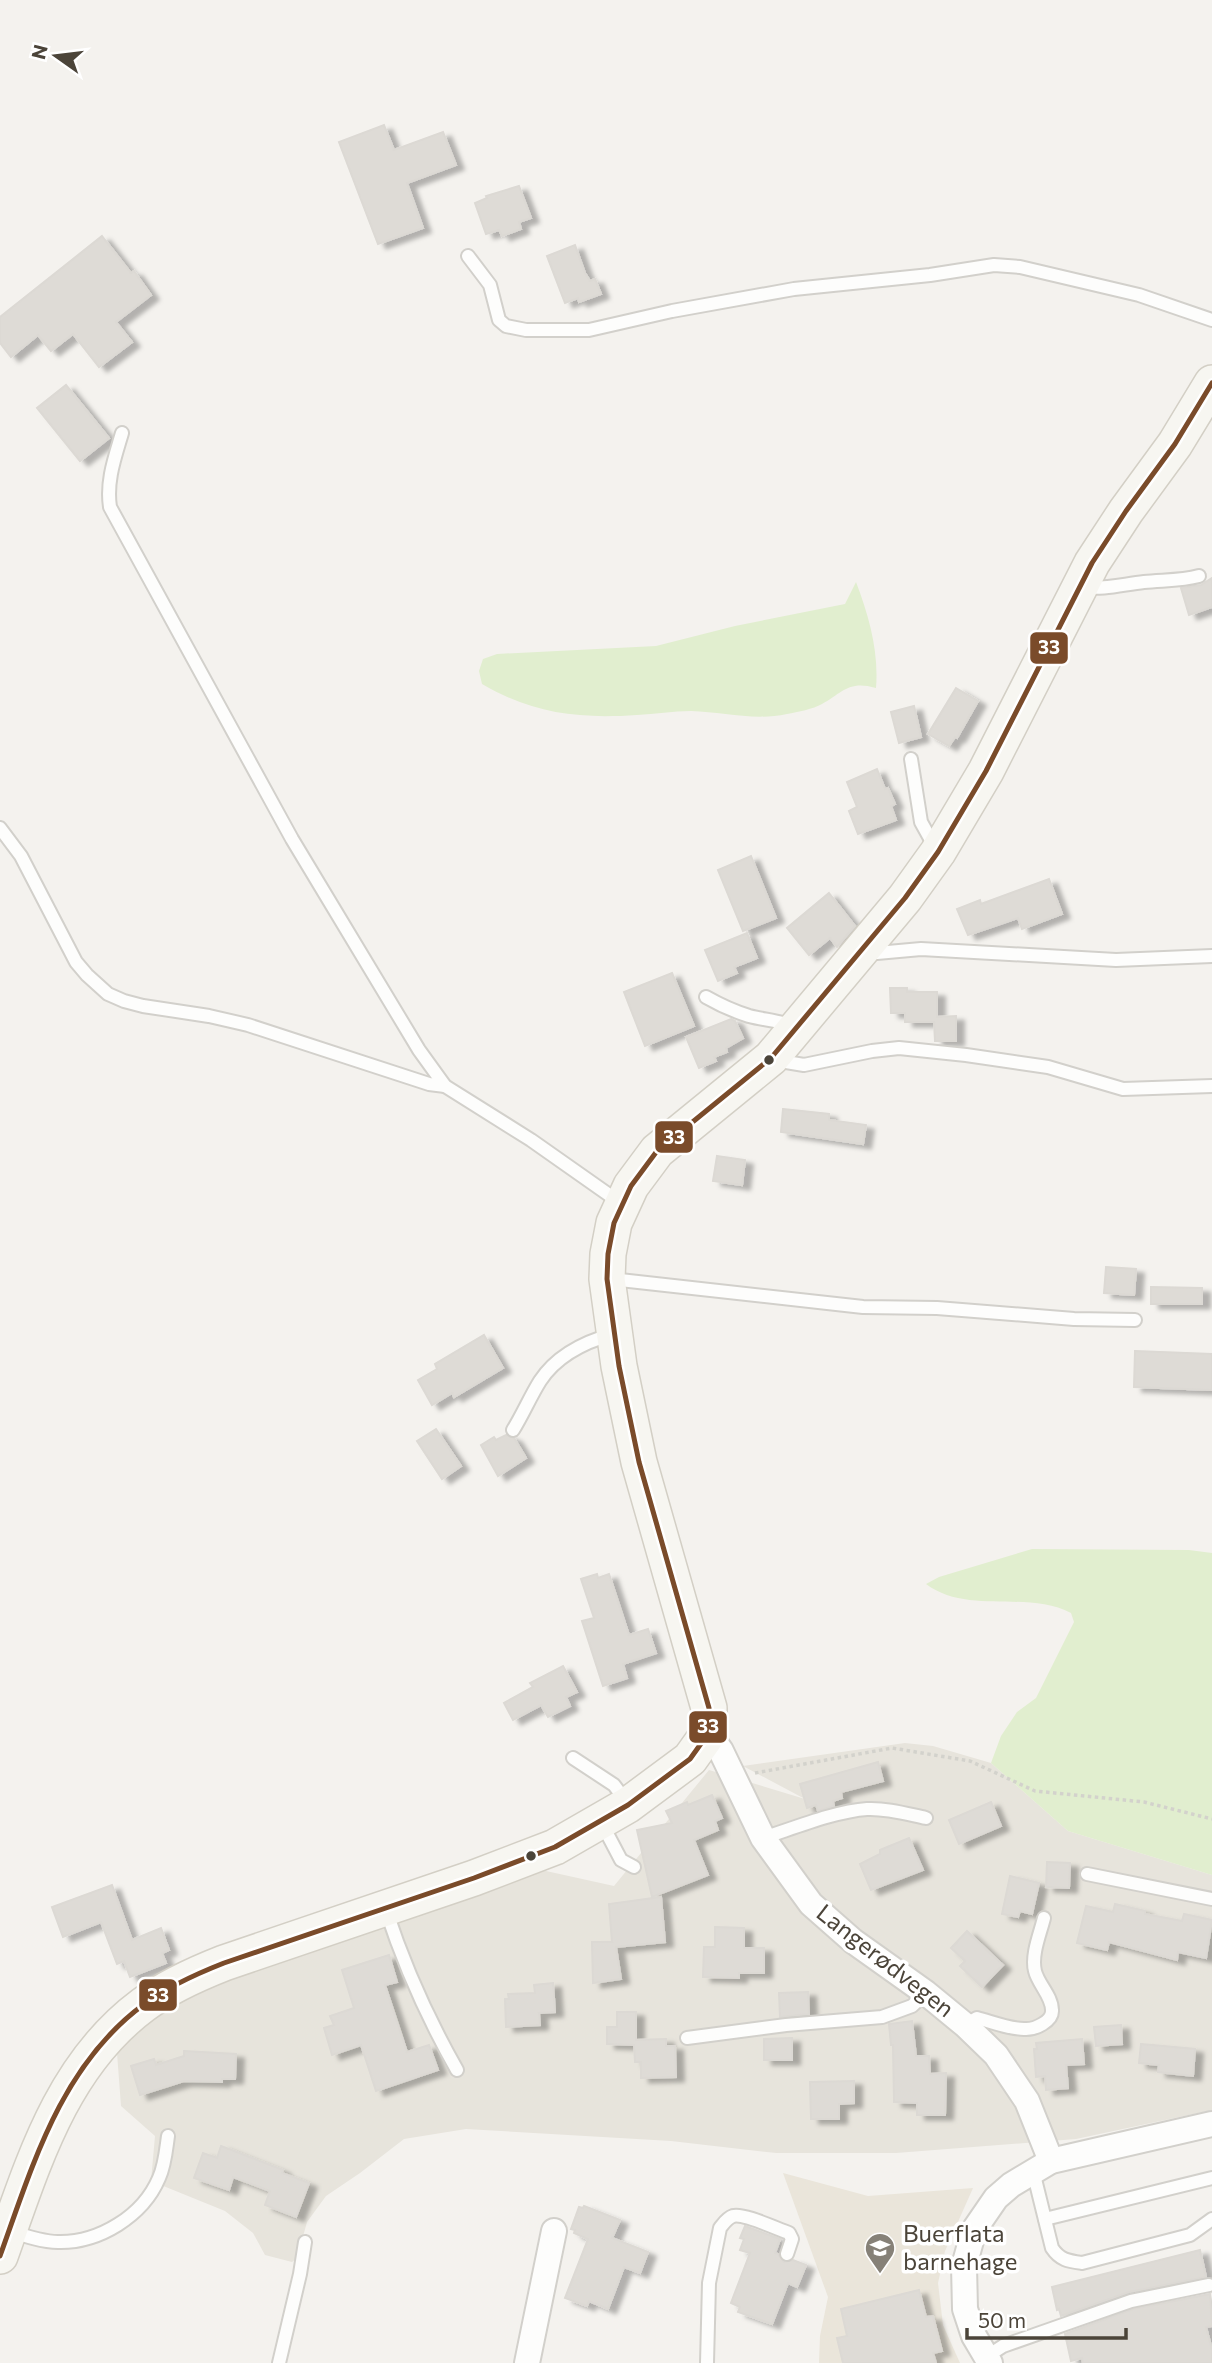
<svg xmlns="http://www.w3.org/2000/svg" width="1212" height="2363" viewBox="0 0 1212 2363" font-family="Commissioner,sans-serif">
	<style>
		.residential { fill: #e7e4dc }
		.education { fill: #eae5da }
		.green { fill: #e1eecf }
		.building { fill: #dedbd6; stroke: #dcd9d4; stroke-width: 2; filter: url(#shadow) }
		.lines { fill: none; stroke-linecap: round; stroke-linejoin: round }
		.service-casing { stroke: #d2d0cb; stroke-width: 16 }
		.minor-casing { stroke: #d2d0cb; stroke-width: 28 }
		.secondary-casing { stroke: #d3cfc5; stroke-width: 38 }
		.path { stroke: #d3d2cc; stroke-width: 3.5; stroke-dasharray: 3.5 3.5; stroke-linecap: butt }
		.service { stroke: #fdfdfc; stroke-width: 12 }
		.minor { stroke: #fdfdfc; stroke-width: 24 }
		.secondary { stroke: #f7f6f1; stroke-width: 35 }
		.bus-1-casing { stroke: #fff; stroke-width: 10 }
		.bus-1 { stroke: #7a4b2a; stroke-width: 5 }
		.bus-dot { fill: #4b4439; stroke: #fff; stroke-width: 2.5 }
		.labels { text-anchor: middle; stroke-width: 7; stroke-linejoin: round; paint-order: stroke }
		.street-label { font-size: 24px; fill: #4b4439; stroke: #fff }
		.poi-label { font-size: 24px; fill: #4b4439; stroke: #fff; text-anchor: start }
		.line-badge { stroke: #fff; stroke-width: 2.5 }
		.badge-label { font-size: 19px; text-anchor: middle; font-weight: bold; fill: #fff }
	</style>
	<defs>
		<filter id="shadow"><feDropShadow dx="8" dy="4.5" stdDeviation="2" flood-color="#0004"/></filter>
	</defs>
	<rect width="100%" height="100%" fill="#f4f2ee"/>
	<!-- residential -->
	<polygon class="residential" points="905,1743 933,1746 991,1763 1068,1831 1212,1875 1212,2110 1076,2139 896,2153 776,2153 671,2141 466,2129 404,2139 360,2173 326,2196 307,2222 297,2258 292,2262 265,2255 253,2233 225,2211 151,2181 155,2136 121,2106 117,2053 159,2010 233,1971 537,1869 614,1886 709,1770 805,1799 743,1766"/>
	<!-- education -->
	<polygon class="education" points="783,2173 868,2196 973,2188 945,2251 938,2283 943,2325 960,2363 819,2363 820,2336 828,2297"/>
	<!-- green -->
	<g class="green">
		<path d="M856 582C869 616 879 652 876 688 849 680 843 692 822 704 813 709 798 712 787 714 754 721 723 712 691 711 673 711 655 714 637 715 579 719 533 714 482 684L479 671 483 659 497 654 656 646 735 626 845 604Z"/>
		<path d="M1032 1549 1189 1550 1212 1553V1875L1068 1831 991 1763 1001 1736 1017 1712 1036 1698 1074 1622 1071 1613C1027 1590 967 1615 926 1584L939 1577Z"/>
	</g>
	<!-- building -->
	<g class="building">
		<polygon points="384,125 394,150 443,132 456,165 407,183 423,228 378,244 339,142"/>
		<polygon points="519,186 531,218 519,222 521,229 502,236 499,230 486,234 475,203 487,198 486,196"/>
		<polygon points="102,236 131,273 134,271 151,295 116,322 132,342 99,367 73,334 51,351 38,335 11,357 0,343 0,317"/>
		<polygon points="575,245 585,273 590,281 595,279 601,294 579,302 578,298 565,303 547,256"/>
		<polygon points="66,385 109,438 80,461 37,408"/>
		<polygon points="1212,578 1212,607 1189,615 1181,588 1201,585"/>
		<polygon points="956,688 978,701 957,738 955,737 949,746 928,734"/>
		<polygon points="914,706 921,737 899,743 891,712"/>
		<polygon points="877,769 885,789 888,788 895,804 891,806 896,820 858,834 849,811 857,807 847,782"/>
		<polygon points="751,856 776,918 743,931 718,870"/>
		<polygon points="1049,879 1062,914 1022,929 1018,918 968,935 957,909 980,900 981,904"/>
		<polygon points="829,893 855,926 837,947 830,938 809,955 787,928"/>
		<polygon points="747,933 757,958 734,967 737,973 718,981 705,950"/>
		<polygon points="672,973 694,1026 645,1046 624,992"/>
		<polygon points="890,988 907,988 907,992 937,992 937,1017 956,1016 956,1041 935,1041 934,1022 905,1022 905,1013 891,1013"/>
		<polygon points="731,1019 735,1021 743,1038 726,1048 727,1052 714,1057 716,1061 699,1068 686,1037"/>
		<polygon points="783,1109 829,1114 829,1120 866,1125 863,1144 781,1132"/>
		<polygon points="717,1156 745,1160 742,1185 713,1181"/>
		<polygon points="1106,1267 1136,1269 1134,1295 1104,1293"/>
		<polygon points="1151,1287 1202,1288 1202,1304 1151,1304"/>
		<polygon points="484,1335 503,1368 454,1397 452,1393 432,1405 418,1380 437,1369 435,1364"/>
		<polygon points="1135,1351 1212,1354 1212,1390 1134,1387"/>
		<polygon points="436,1429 461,1466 442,1479 417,1441"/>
		<polygon points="506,1435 514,1438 526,1458 498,1476 481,1445 494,1437 496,1440"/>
		<polygon points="597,1574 598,1578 609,1574 629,1635 648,1629 656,1653 623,1664 627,1678 603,1686 582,1621 594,1618 581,1579"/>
		<polygon points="563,1666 577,1692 566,1697 570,1706 548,1717 541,1705 513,1720 504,1703 533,1687 530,1683"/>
		<polygon points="878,1762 883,1781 841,1792 842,1798 833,1801 834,1806 818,1811 816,1805 807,1808 800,1784"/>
		<polygon points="712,1795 722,1818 715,1821 718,1830 694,1840 708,1875 652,1897 637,1830 672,1823 666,1811 687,1802 688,1805"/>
		<polygon points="991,1802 1001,1826 959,1844 949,1820"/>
		<polygon points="909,1838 923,1870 871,1890 860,1864 880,1854 880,1850"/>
		<polygon points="1047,1862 1070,1863 1069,1888 1046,1887"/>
		<polygon points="1010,1876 1039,1883 1032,1914 1020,1911 1018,1917 1002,1914"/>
		<polygon points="112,1885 132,1940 161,1928 169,1950 162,1953 166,1963 130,1977 124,1961 117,1964 101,1922 63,1937 52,1907"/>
		<polygon points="661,1897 665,1942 616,1947 621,1979 593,1983 592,1942 612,1942 609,1904"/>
		<polygon points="1115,1904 1145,1911 1145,1914 1182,1921 1184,1914 1212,1920 1206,1958 1178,1952 1177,1960 1109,1942 1107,1950 1077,1943 1086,1906 1113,1912"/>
		<polygon points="715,1927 744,1928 744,1948 764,1948 764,1973 739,1973 739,1978 703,1977 704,1947 715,1947"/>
		<polygon points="967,1931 1003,1965 982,1987 960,1966 965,1961 951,1948"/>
		<polygon points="389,1955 397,1982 385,1985 407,2052 429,2045 438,2070 376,2091 361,2045 332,2055 324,2028 334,2025 330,2016 354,2008 342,1970"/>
		<polygon points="553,1983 555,2012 539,2013 540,2025 506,2027 505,1999 509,1999 508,1994 535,1993 534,1985"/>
		<polygon points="808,1992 809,2014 780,2017 779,1993"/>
		<polygon points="617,2012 636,2012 636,2040 666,2039 666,2046 675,2046 676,2077 641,2078 641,2062 635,2062 634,2045 607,2044 607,2027 617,2027"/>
		<polygon points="912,2021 916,2056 929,2056 930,2074 946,2073 945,2115 917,2115 917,2103 894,2102 893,2045 891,2045 889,2024"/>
		<polygon points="1121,2025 1122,2044 1096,2046 1094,2027"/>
		<polygon points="792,2038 792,2060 764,2060 764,2039"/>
		<polygon points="1082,2039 1084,2064 1066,2065 1068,2088 1046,2090 1045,2076 1036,2077 1034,2049 1037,2049 1036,2043"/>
		<polygon points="1141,2044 1195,2049 1193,2076 1158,2072 1159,2065 1139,2063"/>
		<polygon points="184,2051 236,2054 235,2079 222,2079 222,2082 184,2081 140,2095 131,2066 154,2059 156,2065 184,2056"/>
		<polygon points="854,2081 854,2103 839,2104 839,2119 811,2119 810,2082"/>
		<polygon points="221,2146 283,2170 282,2173 309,2183 296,2217 265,2205 270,2191 233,2177 229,2190 194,2178 203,2153 217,2158"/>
		<polygon points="584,2206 620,2220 612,2238 648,2252 640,2273 624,2267 608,2309 589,2301 587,2306 565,2298 588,2239 574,2233 575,2230 571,2229 579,2207 583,2208"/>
		<polygon points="745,2226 780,2239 775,2253 778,2254 784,2262 793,2260 806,2265 797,2287 788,2283 772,2324 738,2312 740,2307 731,2303 750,2253 740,2250 744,2239 740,2238"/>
		<polygon points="1200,2250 1206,2277 1129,2292 1061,2316 1059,2309 1057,2310 1052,2287"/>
		<polygon points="919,2290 926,2317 933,2316 942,2351 933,2353 936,2363 843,2363 837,2338 847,2336 841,2309"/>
		<polygon points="1210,2294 1212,2326 1206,2327 1212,2350 1212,2363 1083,2363 1082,2358 1071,2361 1065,2334 1133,2309"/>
	</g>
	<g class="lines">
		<!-- service casing -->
		<g class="service-casing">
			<g id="service">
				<polyline points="468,256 490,285 499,320 506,326 526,330 589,330 672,311 794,289 930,275 994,265 1020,267 1139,295 1212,320"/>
				<path d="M122 433C115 457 106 481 110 507L292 839 419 1050 445 1086 531 1140 622 1204"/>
				<path d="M1083 587C1103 590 1124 584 1144 582 1162 580 1181 581 1199 576"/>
				<polyline points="911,759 921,822 936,849"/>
				<polyline points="0,828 21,856 76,962 87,975 108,994 124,1001 143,1006 209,1016 248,1025 429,1084 445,1086"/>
				<polyline points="869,951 877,953 921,949 1116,960 1212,956"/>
				<path d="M706 997C720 1005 733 1011 749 1016 764 1020 779 1020 794 1027"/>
				<polyline points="774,1060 804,1065 872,1051 899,1048 966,1055 1048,1067 1123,1089 1212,1086"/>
				<polyline points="611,1279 863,1307 937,1308 1074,1319 1135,1320"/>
				<path d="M513 1430C523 1414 530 1397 540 1381 557 1355 584 1342 613 1334"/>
				<polyline points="573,1758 614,1785 628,1804"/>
				<polyline points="601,1822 621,1860 634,1867"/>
				<path d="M763 1838C794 1828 836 1811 867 1809 887 1808 907 1814 926 1818"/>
				<polyline points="1087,1874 1212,1899"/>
				<path d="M386 1910C404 1965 428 2019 457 2070"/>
				<path d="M965 2025 977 2018C992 2022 1009 2029 1024 2029 1035 2030 1053 2021 1052 2010 1052 1996 1038 1984 1035 1971 1031 1955 1040 1934 1044 1918"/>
				<polyline points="687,2038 786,2025 882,2017 912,2006 926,1993"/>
				<path d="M1033 2171 1052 2248C1060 2260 1068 2261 1082 2263L1190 2235 1212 2219"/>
				<polyline points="1045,2219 1212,2178"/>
				<path d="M10 2231C25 2236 43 2242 58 2242 99 2243 143 2216 159 2178 165 2165 166 2150 168 2136"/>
				<polyline points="986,2357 1003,2346 1131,2301 1209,2285"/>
				<polyline points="279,2363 300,2274 305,2242"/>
				<path d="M707 2363 709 2283 720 2228C724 2223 727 2218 733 2216 744 2213 777 2229 789 2233L792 2239 787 2254"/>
			</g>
		</g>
		<!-- minor casing -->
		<g class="minor-casing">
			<g id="minor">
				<polyline points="705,1738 716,1744 721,1751 763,1838 811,1904 853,1941 926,1993 965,2025 996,2055 1027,2101 1051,2161"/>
				<polyline points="527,2363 554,2231"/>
				<polyline points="990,2363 974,2336 965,2309 964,2266 974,2230 996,2198 1011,2185 1051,2161 1212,2124"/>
			</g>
		</g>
		<!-- secondary casing -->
		<g class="secondary-casing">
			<path id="secondary" d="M0 2256C33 2164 61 2066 143 2005 167 1987 196 1974 224 1963L474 1878 555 1847 628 1805 690 1759 705 1738 709 1724V1708L639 1462 619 1366 607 1279 608 1254 614 1223 631 1186 657 1151 771 1058 905 898 938 852 986 771 1092 563 1126 511 1175 444 1212 383"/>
		</g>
		<!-- path -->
		<polyline class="path" points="755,1773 892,1748 970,1761 1035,1791 1144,1802 1212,1819"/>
		<!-- service -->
		<use href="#service" class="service"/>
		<!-- minor -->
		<use href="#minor" class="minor"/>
		<!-- secondary -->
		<use href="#secondary" class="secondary"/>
		<!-- bus-1 casing -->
		<g class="bus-1-casing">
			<path id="bus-1" d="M0 2256C33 2164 61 2066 143 2005 167 1987 196 1974 224 1963L474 1878 555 1847 628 1805 690 1759 705 1738 709 1724V1708L639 1462 619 1366 607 1279 608 1254 614 1223 631 1186 657 1151 771 1058 905 898 938 852 986 771 1092 563 1126 511 1175 444 1212 383"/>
		</g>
		<!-- bus-1 -->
		<use href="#bus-1" class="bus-1"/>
	</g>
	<!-- icons -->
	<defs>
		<g id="school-pin" transform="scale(1.575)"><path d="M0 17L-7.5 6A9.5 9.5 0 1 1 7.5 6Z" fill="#868178" stroke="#fff"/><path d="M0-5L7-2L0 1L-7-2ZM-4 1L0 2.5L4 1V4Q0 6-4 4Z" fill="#fff"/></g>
	</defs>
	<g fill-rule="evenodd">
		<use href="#school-pin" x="880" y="2248"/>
	</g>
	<!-- markers -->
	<g class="bus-dot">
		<circle cx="769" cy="1060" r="6"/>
		<circle cx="531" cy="1856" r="6"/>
	</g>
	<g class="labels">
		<!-- street labels -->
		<g class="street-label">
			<text transform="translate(885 1961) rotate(38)" y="8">Langerødvegen</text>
		</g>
		<!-- poi labels -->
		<g class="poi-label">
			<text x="903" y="2242">Buerflata<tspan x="903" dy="28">barnehage</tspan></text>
		</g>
	</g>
	<g class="line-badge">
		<rect x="1029" y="631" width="40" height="34" rx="7" fill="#7a4b2a"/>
		<rect x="654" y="1120" width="40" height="34" rx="7" fill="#7a4b2a"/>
		<rect x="688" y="1710" width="40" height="34" rx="7" fill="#7a4b2a"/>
		<rect x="138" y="1978" width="40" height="34" rx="7" fill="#7a4b2a"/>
	</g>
	<g class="badge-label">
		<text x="1049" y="654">33</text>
		<text x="674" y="1144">33</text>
		<text x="708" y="1733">33</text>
		<text x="158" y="2002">33</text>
	</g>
	<!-- north arrow -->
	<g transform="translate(56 56) rotate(284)" stroke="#ffffff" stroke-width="5" paint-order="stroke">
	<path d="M0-5L12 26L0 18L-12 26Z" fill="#4b4439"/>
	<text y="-10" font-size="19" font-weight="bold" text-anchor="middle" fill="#4b4439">N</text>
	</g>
	<!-- scale -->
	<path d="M967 2328v10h159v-10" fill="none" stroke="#4b4439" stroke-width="3.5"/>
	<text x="978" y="2328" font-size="21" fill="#4b4439" stroke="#ffffff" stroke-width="5" paint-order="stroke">50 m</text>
</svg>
